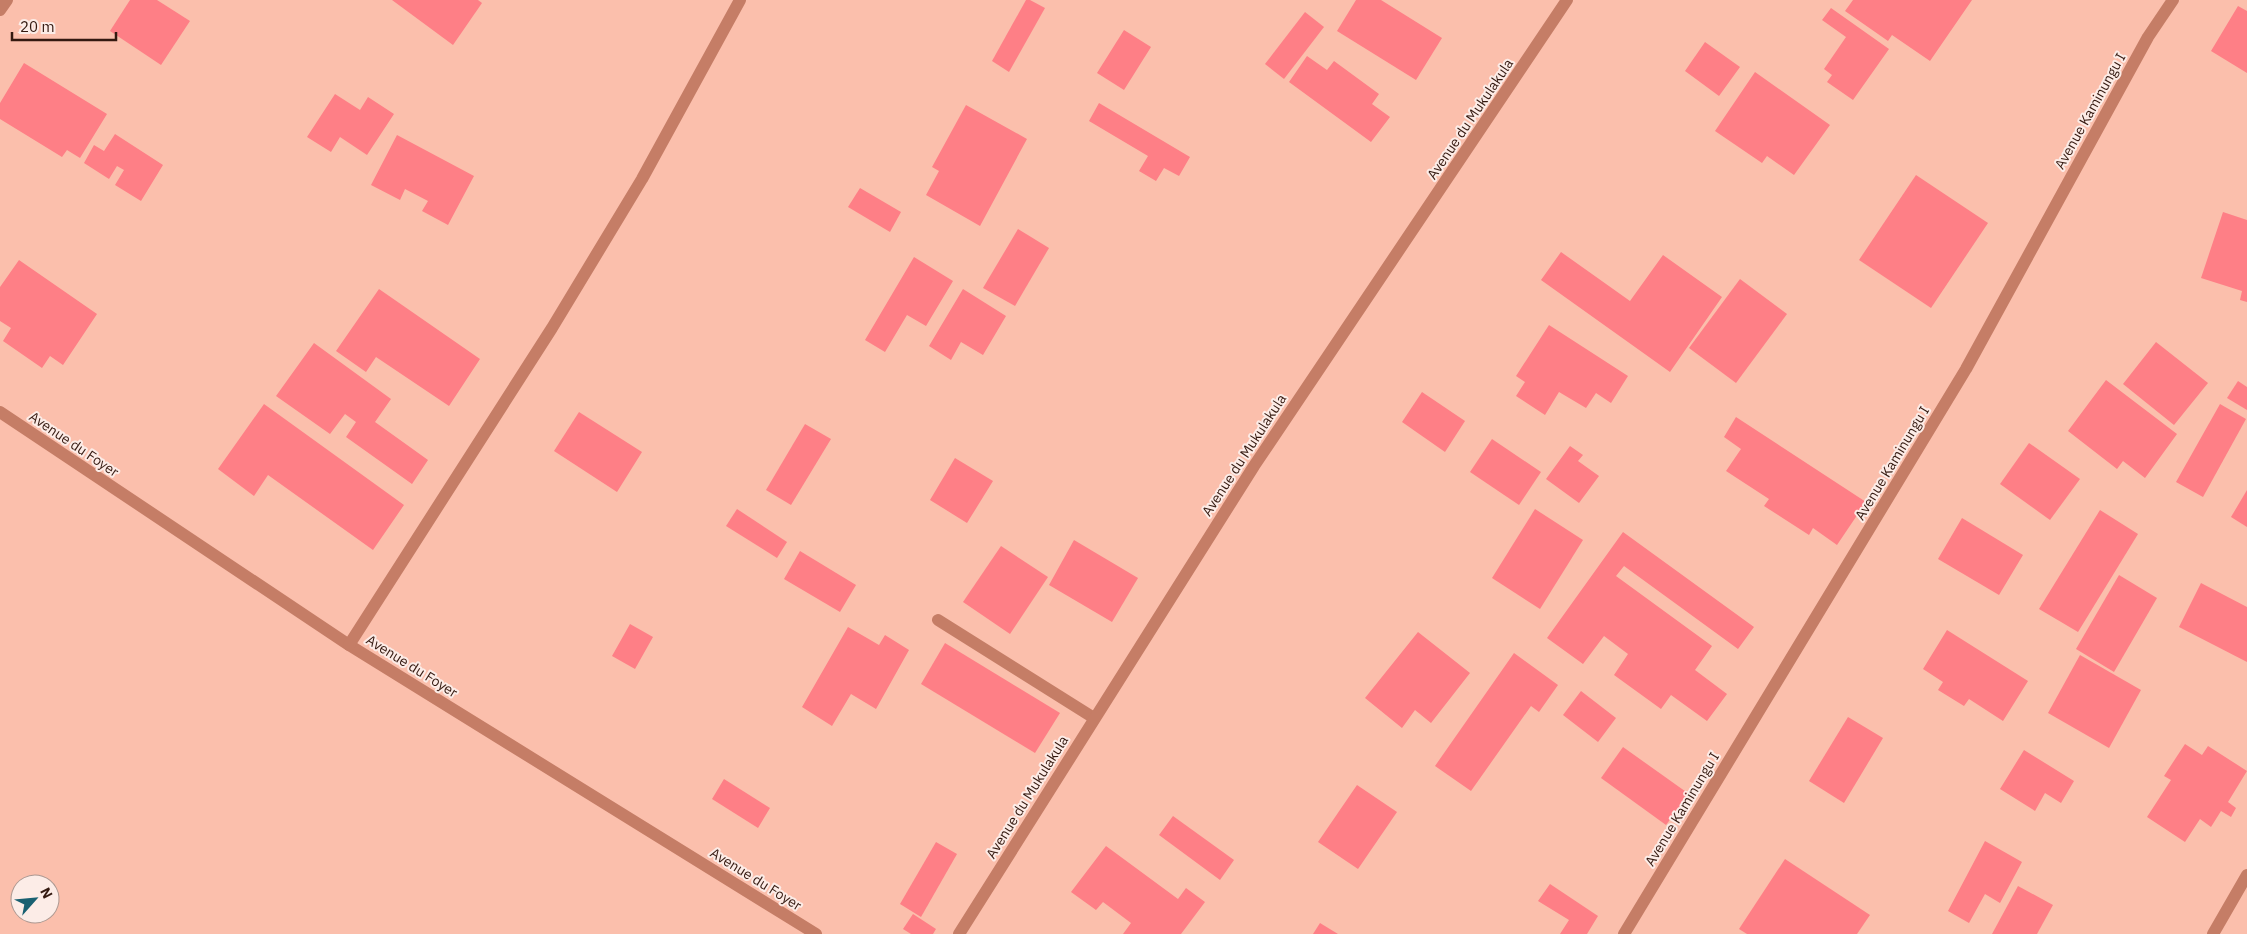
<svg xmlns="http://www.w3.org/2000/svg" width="2247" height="934" viewBox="0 0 2247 934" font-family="'IBM Plex Sans',sans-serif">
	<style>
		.building { fill: #fe7f86 }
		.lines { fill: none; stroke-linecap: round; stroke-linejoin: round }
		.street { stroke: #c57d66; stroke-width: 12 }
		.labels { text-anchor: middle; stroke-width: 4; stroke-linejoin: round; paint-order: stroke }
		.street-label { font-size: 14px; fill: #341910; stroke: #fcece7 }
	</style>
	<rect width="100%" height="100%" fill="#fbbfac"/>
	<!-- building -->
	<g class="building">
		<polygon points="130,0 157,0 190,21 161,65 110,31"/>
		<polygon points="392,0 478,0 482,3 453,45"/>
		<polygon points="1026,0 1030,0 1045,8 1009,72 992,61"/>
		<polygon points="1356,0 1381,0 1442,38 1416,80 1337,31"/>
		<polygon points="1853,0 1972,0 1930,61 1892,35 1888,41 1845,11"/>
		<polygon points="2238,6 2247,11 2247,73 2211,51"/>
		<polygon points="1831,8 1889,49 1853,100 1827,82 1832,75 1824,69 1846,37 1822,20"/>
		<polygon points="1305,12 1324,27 1284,79 1265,64"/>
		<polygon points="1124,30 1151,47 1124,90 1097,73"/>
		<polygon points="1705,42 1740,67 1719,96 1685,71"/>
		<polygon points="1307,56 1327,70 1334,61 1379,94 1372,104 1390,117 1371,142 1289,82"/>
		<polygon points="24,63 107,114 80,158 67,150 62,157 0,119 0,103"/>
		<polygon points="1755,72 1830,125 1794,175 1767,156 1762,163 1715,131"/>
		<polygon points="335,94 360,110 368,97 394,114 367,155 340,137 331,152 307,137"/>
		<polygon points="1099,103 1190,157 1179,176 1164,168 1156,181 1139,171 1148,156 1089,121"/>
		<polygon points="966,105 1027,139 980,226 926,195 939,171 932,167"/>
		<polygon points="115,134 163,165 141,201 115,185 124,170 117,166 109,179 84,163 94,145 104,151"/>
		<polygon points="397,135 474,176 448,225 422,211 428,201 405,189 400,200 371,185"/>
		<polygon points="1916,175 1988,223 1931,308 1859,260"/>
		<polygon points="860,188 901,212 890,232 848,207"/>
		<polygon points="2223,212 2247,220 2247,302 2240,300 2242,291 2201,278"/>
		<polygon points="1018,229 1049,248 1015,306 983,288"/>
		<polygon points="1561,252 1630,301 1663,255 1722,297 1670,372 1541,280"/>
		<polygon points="914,257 953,281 926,326 907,315 885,352 865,340"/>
		<polygon points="19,260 97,314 63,365 50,356 42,368 3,341 11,328 0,321 0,287"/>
		<polygon points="1740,279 1787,314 1736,383 1689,348"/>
		<polygon points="379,289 480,359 449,406 376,357 366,372 336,351"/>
		<polygon points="963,289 1006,316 983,355 961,342 951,360 929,346"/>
		<polygon points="1549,325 1628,376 1611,403 1596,393 1586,408 1559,392 1545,415 1516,396 1525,382 1516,376"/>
		<polygon points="2156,342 2208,383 2174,425 2123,384"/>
		<polygon points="314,343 391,399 375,422 428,460 412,484 346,437 356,422 345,414 330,434 276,396"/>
		<polygon points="2106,380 2177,434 2145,478 2123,461 2117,469 2068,431"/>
		<polygon points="2238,381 2247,387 2247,410 2227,398"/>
		<polygon points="1422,392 1465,421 1445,452 1402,422"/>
		<polygon points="264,404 404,505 373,550 268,475 254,496 218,469"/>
		<polygon points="2220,404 2246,419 2203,497 2176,482"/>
		<polygon points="579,412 642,452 617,492 554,451"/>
		<polygon points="1736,417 1866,502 1837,545 1813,528 1809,535 1764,506 1769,499 1726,471 1741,449 1724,437"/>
		<polygon points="805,424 831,439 791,505 766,490"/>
		<polygon points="1492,439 1541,472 1519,505 1470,472"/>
		<polygon points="2029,443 2080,479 2050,520 2000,484"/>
		<polygon points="1570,446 1583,455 1578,461 1599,476 1579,503 1546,479"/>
		<polygon points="955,458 993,481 967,523 930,500"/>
		<polygon points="2247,490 2247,527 2231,517"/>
		<polygon points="737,509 787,542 777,558 726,526"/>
		<polygon points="1535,509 1583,540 1540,609 1492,578"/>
		<polygon points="2100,510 2138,534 2078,632 2039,609"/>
		<polygon points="1962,518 2023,555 1999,595 1938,559"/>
		<polygon points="1623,532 1754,627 1738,649 1624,566 1616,576 1712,646 1695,670 1727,694 1707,721 1671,695 1661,709 1614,675 1628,654 1604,636 1583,664 1547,638"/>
		<polygon points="1074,540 1138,578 1112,622 1049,585"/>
		<polygon points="1001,546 1048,577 1010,634 963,602"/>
		<polygon points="800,551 856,585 840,612 784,579"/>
		<polygon points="2119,575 2157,598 2114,672 2076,649"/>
		<polygon points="2201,583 2247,607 2247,662 2179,627"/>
		<polygon points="630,624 653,637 635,669 612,656"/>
		<polygon points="848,627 879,645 885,635 909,650 876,709 851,694 832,726 802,707"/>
		<polygon points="1947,630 2028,681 2003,721 1969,699 1964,706 1938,690 1943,682 1923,669"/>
		<polygon points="1418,632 1470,673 1431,723 1415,710 1402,728 1365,698"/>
		<polygon points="945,643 1060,713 1035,753 921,684"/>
		<polygon points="1514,653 1558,685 1539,712 1531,706 1471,791 1435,766"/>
		<polygon points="2080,655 2141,690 2109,748 2048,713"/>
		<polygon points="1581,691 1616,718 1598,742 1563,715"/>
		<polygon points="1848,717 1883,738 1844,803 1809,781"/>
		<polygon points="2185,744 2202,755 2208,746 2247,771 2228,802 2236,808 2231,817 2221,811 2211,827 2200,819 2185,842 2147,817 2171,780 2164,776"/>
		<polygon points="1623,747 1689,794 1666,825 1601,778"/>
		<polygon points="2024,750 2074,781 2061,803 2045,793 2035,811 2000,789"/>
		<polygon points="724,779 770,808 758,828 712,799"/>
		<polygon points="1357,785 1397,812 1358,869 1318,842"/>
		<polygon points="1173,816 1234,860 1220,880 1159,835"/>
		<polygon points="1985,841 2022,862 2000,903 1985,894 1969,923 1948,911"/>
		<polygon points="936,842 957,854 921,917 900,904"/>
		<polygon points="1106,846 1178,899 1186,888 1205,902 1181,934 1123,934 1131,923 1103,902 1096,910 1071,892"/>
		<polygon points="1785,859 1870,915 1857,934 1747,934 1739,929"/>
		<polygon points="1550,884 1598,916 1587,934 1560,934 1569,920 1538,901"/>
		<polygon points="2018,886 2053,905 2037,934 1992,934"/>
		<polygon points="913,914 936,929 933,934 911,934 903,929"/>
		<polygon points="1320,923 1338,934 1313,934"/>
	</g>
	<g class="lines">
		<!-- street -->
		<g class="street">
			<polyline points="0,10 7,0"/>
			<polyline points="0,412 349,645 816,934"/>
			<polyline points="938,620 1094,718"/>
			<polyline points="349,645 552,328 642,179 740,0"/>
			<polyline points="959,934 1254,466 1567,0"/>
			<polyline points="1624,934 1966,369 2148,37 2173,0"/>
			<polyline points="2213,934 2247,875"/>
		</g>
	</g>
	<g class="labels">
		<!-- street labels -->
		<g class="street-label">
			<text transform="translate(2090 111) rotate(-61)" y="5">Avenue Kaminungu I</text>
			<text transform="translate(1470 119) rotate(-56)" y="5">Avenue du Mukulakula</text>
			<text transform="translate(74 444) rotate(34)" y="5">Avenue du Foyer</text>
			<text transform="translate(1244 455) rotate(-57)" y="5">Avenue du Mukulakula</text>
			<text transform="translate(1892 463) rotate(-59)" y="5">Avenue Kaminungu I</text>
			<text transform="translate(412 666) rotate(32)" y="5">Avenue du Foyer</text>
			<text transform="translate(1027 797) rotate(-58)" y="5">Avenue du Mukulakula</text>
			<text transform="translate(1682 809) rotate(-59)" y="5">Avenue Kaminungu I</text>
			<text transform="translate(756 879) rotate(32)" y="5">Avenue du Foyer</text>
		</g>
	</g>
	<!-- north arrow -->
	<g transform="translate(35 899) rotate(63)"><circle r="24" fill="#fcece7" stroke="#ac9891"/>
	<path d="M0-4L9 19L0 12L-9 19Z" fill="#196071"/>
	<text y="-8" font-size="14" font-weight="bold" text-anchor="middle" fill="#341910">N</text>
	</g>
	<!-- scale -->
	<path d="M12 32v8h104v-8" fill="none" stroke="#341910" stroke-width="2.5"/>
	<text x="20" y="32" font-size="15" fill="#341910" stroke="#fcece7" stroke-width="4" paint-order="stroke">20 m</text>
</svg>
